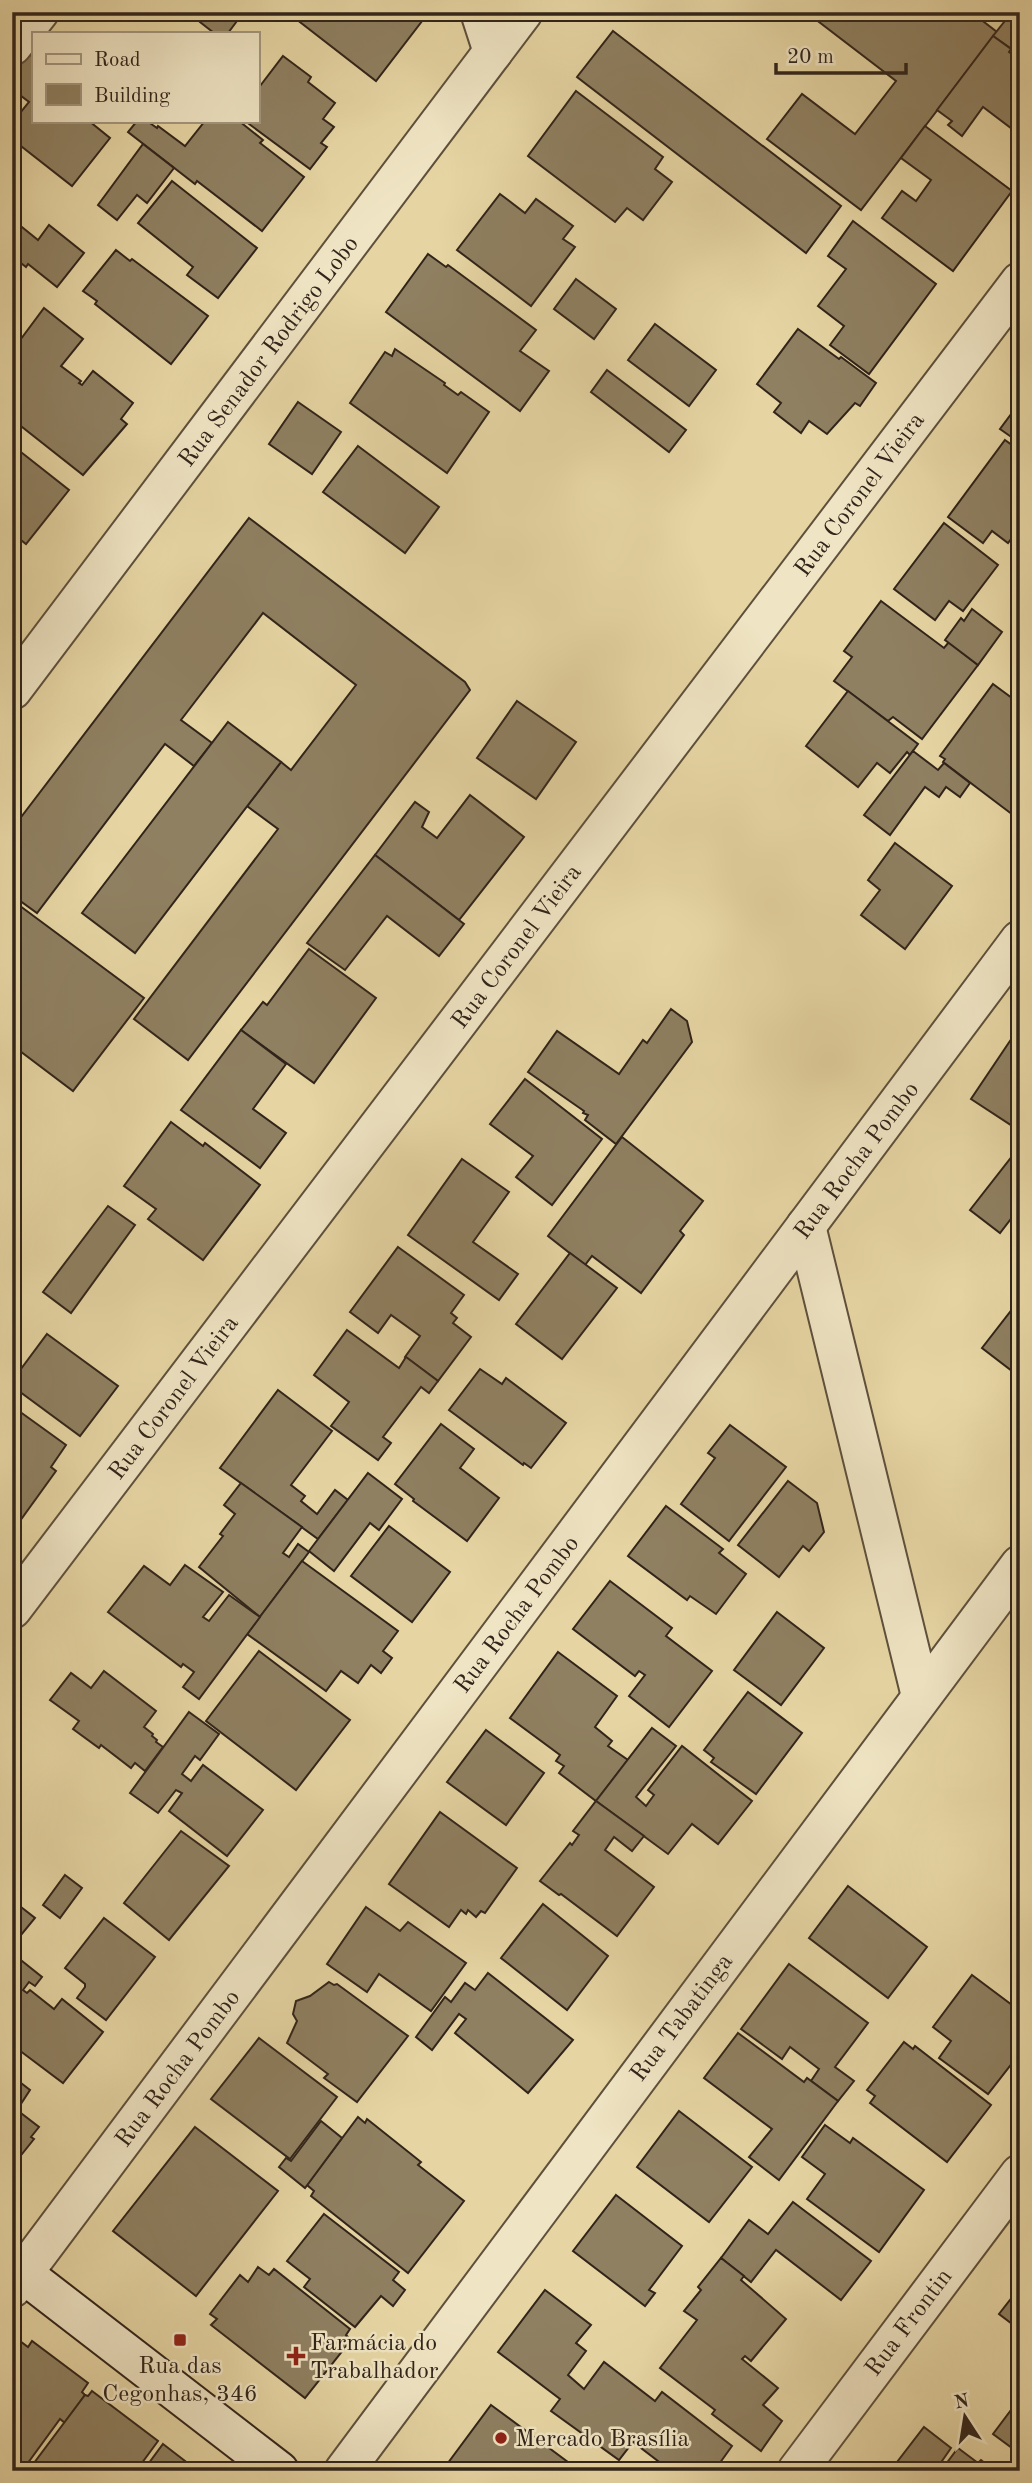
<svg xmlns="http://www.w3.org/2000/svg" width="1032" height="2483" viewBox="0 0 1032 2483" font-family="'Old Standard TT',serif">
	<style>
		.building { fill: #8f8061; stroke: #31241a; stroke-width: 2 }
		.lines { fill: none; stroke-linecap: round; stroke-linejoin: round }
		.minor-casing { stroke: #5e503c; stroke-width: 42 }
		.tertiary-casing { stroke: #5e503c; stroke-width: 42 }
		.secondary-casing { stroke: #31241a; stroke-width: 42 }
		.minor { stroke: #efe4c3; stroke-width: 38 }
		.tertiary { stroke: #efe4c3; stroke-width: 38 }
		.secondary { stroke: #efe4c3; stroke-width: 38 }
		.poi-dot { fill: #8f2418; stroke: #efe4c3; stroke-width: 2.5 }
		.labels { text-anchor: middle; stroke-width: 5; stroke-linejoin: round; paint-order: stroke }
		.street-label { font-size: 24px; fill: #31241a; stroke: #efe4c3 }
		.poi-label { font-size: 24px; fill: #31241a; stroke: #efe4c3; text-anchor: start }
	</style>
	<rect width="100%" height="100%" fill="#e6d5a3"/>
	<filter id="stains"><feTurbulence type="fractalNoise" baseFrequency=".00286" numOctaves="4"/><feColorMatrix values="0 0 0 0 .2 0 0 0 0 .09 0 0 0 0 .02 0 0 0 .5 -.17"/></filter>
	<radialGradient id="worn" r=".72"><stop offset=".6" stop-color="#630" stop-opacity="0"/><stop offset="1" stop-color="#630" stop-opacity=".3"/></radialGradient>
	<!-- building -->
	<g class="building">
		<polygon points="207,12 226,12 237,21 228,33 214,33 200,22"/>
		<polygon points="226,12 242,12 236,20"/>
		<polygon points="287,12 429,12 376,81"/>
		<polygon points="806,12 971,12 997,32 861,210 767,139 802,94 855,134 896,81"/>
		<polygon points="1012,12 1020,12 1020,55 993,36"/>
		<polygon points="613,31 841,206 806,253 577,77"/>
		<polygon points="993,36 1011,49 1009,52 1020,60 1020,135 983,107 962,136 948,125 952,121 937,110"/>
		<polygon points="22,48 33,57 33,121 89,121 110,138 72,186 12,139 12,123 29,102 12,89 12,61"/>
		<polygon points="283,56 311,77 308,82 335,103 323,119 334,127 321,143 327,147 310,169 245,121 257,121 257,90"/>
		<polygon points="576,91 663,157 655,169 672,182 643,220 627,208 615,222 528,156"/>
		<polygon points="137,121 147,121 157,128 158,126 185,146 205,121 239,121 263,140 260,143 304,177 262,231 197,181 195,184 128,132"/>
		<polygon points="925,126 1012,191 953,271 882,218 902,191 916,201 931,180 901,158"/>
		<polygon points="143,144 174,168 147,203 137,195 117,220 98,205"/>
		<polygon points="172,181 257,248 218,298 187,275 193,267 138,223"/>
		<polygon points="500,194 525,213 536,199 573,226 563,239 575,247 531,306 457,250"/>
		<polygon points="12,219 38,240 49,225 84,253 57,287 28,264 26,267 12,256"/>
		<polygon points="853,221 936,284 869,374 830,345 844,326 818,306 846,269 828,256"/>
		<polygon points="116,250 130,261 132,259 208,316 171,364 95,304 97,301 83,291"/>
		<polygon points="428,254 446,267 448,265 536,330 520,351 549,371 520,411 386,312"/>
		<polygon points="576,279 616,309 594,339 554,309"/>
		<polygon points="44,308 83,339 61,366 81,381 79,383 82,385 93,371 133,403 121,419 127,424 83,475 12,419 12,351"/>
		<polygon points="655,324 716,370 689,406 628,360"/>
		<polygon points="798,329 839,359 841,357 876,383 860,406 855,403 827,434 809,421 801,433 774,412 781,403 757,384"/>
		<polygon points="395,349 445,383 444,385 458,395 461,392 489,412 447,473 350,403 385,352 392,356"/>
		<polygon points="607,370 686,430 669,452 591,392"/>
		<polygon points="298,402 341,432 312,474 269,444"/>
		<polygon points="1020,402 1020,443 1000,429"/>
		<polygon points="1005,440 1020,451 1020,527 1008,543 992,531 983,543 948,517"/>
		<polygon points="12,445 69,490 26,544 12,533"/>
		<polygon points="358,446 439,507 405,553 323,492"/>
		<polygon points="249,518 465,682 470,690 188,1060 134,1019 278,829 247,806 281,762 291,770 356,685 263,613 181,720 212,743 194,766 165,744 37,913 12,895 12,829"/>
		<polygon points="944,523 998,565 963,611 949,601 935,620 894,589"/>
		<polygon points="881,601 944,648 949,642 978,665 922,739 893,717 888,721 834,681 852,657 844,651"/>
		<polygon points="972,609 1002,632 978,665 945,640 961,618 964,621"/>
		<polygon points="993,684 1020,704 1020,815 1017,818 943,762 945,759 940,756"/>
		<polygon points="848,691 918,744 910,755 907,752 890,773 877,763 858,787 806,746"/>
		<polygon points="517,701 576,742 536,799 477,758"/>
		<polygon points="228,722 281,762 135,953 82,913"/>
		<polygon points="913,751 938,770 944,763 970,783 960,797 946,787 939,797 925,787 890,835 864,815"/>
		<polygon points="470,795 524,837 459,920 375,855 415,802 429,812 422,827 437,838"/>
		<polygon points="895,843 952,886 905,949 861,915 880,890 868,880"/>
		<polygon points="375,855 464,924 439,956 387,916 345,970 307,943"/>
		<polygon points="12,900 144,998 73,1091 12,1045"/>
		<polygon points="309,949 376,998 314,1083 241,1030 263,1002 267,1005"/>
		<polygon points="671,1009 687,1021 692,1042 616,1144 585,1120 588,1115 583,1113 584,1111 528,1072 557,1031 619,1074 643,1040 647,1043"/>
		<polygon points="241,1030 286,1064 253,1109 286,1133 260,1168 181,1110"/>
		<polygon points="1016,1032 1020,1034 1020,1131 971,1099"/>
		<polygon points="525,1079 602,1139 552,1205 516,1177 533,1156 490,1124"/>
		<polygon points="171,1122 203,1146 205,1143 260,1185 203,1260 148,1219 156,1209 124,1186"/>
		<polygon points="622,1137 703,1201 680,1231 684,1235 641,1293 592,1256 585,1265 548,1236"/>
		<polygon points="1020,1146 1020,1207 1000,1233 970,1210"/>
		<polygon points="462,1159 509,1192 473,1242 518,1274 499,1300 408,1235"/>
		<polygon points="108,1206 135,1225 71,1313 43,1292"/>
		<polygon points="398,1247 464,1295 451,1313 457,1318 453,1323 471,1337 438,1381 405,1357 420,1336 391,1315 378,1333 350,1312"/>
		<polygon points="570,1253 617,1288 562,1359 516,1324"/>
		<polygon points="1020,1299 1020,1360 1012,1371 982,1348"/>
		<polygon points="347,1330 399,1368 406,1357 438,1381 429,1393 421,1387 383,1437 391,1443 378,1460 331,1426 349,1402 314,1375"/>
		<polygon points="47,1334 118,1386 80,1436 12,1386 12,1381"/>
		<polygon points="12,1345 20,1350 12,1361"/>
		<polygon points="480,1369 502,1384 506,1378 566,1423 531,1468 524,1463 523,1465 449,1410"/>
		<polygon points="278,1390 332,1431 291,1485 305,1496 301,1501 317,1514 335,1490 348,1500 318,1539 220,1468"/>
		<polygon points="12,1406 66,1445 51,1467 56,1471 12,1532"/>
		<polygon points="441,1424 474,1449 460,1468 499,1498 467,1541 413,1501 414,1499 395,1484"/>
		<polygon points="730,1425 786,1467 729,1541 681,1504 715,1458 708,1453"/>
		<polygon points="368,1473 402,1499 379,1530 370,1523 334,1571 309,1551"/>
		<polygon points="788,1481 817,1503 824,1532 809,1551 803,1546 779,1577 738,1545"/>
		<polygon points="241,1483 302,1527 283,1553 289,1557 298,1544 309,1552 260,1617 199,1567 223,1536 220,1534 235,1514 224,1505"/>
		<polygon points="666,1506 723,1549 719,1553 746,1574 716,1614 690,1596 687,1600 628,1556"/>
		<polygon points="389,1526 450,1572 412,1622 351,1576"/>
		<polygon points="302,1561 398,1631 383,1651 392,1658 381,1673 371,1665 358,1683 341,1671 326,1691 247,1634"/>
		<polygon points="185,1565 223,1592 203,1617 209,1621 229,1595 260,1617 199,1699 183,1687 194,1672 183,1664 181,1667 108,1612 144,1566 170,1585"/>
		<polygon points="610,1581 672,1628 666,1636 712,1671 669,1727 629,1696 645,1675 639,1671 635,1676 573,1629"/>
		<polygon points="777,1612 824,1648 781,1705 734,1670"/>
		<polygon points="259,1651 350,1720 296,1790 206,1721"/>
		<polygon points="558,1652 617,1696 595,1727 612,1741 608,1746 628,1760 596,1801 559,1773 564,1766 556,1761 560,1755 510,1718"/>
		<polygon points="104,1671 156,1711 144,1727 153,1734 152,1736 157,1740 156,1742 163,1747 145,1771 135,1763 131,1768 101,1745 99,1748 73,1729 79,1721 50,1700 71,1673 91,1688"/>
		<polygon points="748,1692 802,1733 756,1794 711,1762 714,1758 704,1750"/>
		<polygon points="189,1712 219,1734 200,1760 195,1756 182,1774 191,1781 203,1765 263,1810 227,1856 169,1811 182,1793 176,1790 158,1813 130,1793"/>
		<polygon points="652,1728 676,1746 636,1797 646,1806 654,1795 648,1790 682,1746 752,1801 718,1844 692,1824 668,1854 596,1801"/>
		<polygon points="486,1730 544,1773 506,1825 447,1782"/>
		<polygon points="596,1801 644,1836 632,1851 614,1837 605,1850 654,1887 617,1936 561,1894 559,1895 540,1881 570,1843 572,1845 579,1835 573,1831"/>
		<polygon points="440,1812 517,1868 485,1913 481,1911 476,1917 468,1910 466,1914 461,1910 449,1927 389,1884"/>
		<polygon points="181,1831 229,1866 169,1940 124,1903"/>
		<polygon points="65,1875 82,1888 60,1918 43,1905"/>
		<polygon points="848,1886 927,1947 888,1998 809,1938"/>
		<polygon points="12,1900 35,1918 12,1946"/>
		<polygon points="543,1904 608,1956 567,2010 501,1958"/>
		<polygon points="366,1907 400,1931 408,1922 466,1963 431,2011 379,1974 367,1992 327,1964"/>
		<polygon points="104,1918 155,1957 106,2020 77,1998 85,1987 85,1984 65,1968"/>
		<polygon points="12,1953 42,1977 35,1986 29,1982 23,1990 27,1993 30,1990 54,2009 62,1999 103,2032 63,2083 19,2050 12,2058"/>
		<polygon points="789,1964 868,2023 835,2067 854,2081 838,2101 811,2081 819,2069 790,2047 782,2059 741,2029"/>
		<polygon points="488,1973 573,2040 528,2093 455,2033 466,2019 459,2014 432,2050 416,2037 445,1997 451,2002 465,1983 475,1990"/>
		<polygon points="972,1975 1020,2011 1020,2053 988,2094 939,2058 951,2041 933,2027"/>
		<polygon points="329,1982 334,1985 337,1984 408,2036 357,2102 324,2078 328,2074 287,2043 297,2021 293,2014 296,2001 310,1996"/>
		<polygon points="738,2033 804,2082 807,2078 838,2101 779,2180 749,2157 772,2129 704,2078"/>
		<polygon points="259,2038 337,2097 290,2159 211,2099"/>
		<polygon points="904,2042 913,2049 915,2046 991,2105 947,2162 870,2103 875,2096 867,2090"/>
		<polygon points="12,2076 30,2090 17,2110 39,2127 31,2137 34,2139 18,2159 15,2157 12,2161"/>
		<polygon points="679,2111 752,2167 709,2222 637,2167"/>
		<polygon points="358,2117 365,2123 367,2119 421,2162 418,2165 464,2201 408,2273 311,2196 314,2191 307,2185"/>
		<polygon points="321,2121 342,2138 305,2188 279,2167 286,2158 291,2161"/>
		<polygon points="825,2125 850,2143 853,2138 924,2190 879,2252 807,2199 825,2174 802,2157"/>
		<polygon points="195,2127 278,2191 196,2296 113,2231"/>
		<polygon points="616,2195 682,2246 649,2290 655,2293 645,2306 573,2251"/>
		<polygon points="793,2202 871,2261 841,2300 776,2250 751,2282 721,2258 749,2220 768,2234"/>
		<polygon points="324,2214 399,2272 393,2280 405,2290 393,2306 381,2296 355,2327 304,2287 310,2279 287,2261"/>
		<polygon points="721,2258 744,2276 741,2280 786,2319 751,2361 745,2356 742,2359 778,2388 763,2405 782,2421 761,2451 712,2414 715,2410 660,2368 697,2320 684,2311 701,2290 698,2287"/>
		<polygon points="258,2267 269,2275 274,2269 350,2329 346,2335 351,2340 305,2398 211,2325 217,2319 210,2314 240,2275 248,2282"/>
		<polygon points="1020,2287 1020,2330 999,2314"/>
		<polygon points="545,2290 591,2325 576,2343 586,2351 568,2375 584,2389 604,2362 655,2401 662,2392 732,2446 714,2471 671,2471 633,2442 619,2460 551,2411 560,2399 498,2352"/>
		<polygon points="12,2335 28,2347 32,2341 88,2383 82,2392 85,2395 65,2423 60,2419 22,2471 12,2466"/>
		<polygon points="92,2391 158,2441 136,2471 28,2471 85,2395 88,2396"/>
		<polygon points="1020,2398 1020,2454 993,2434"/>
		<polygon points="491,2405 580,2471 442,2471"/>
		<polygon points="924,2427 951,2448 935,2471 901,2471 894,2466"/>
		<polygon points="163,2444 198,2471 143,2471"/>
		<polygon points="958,2448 978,2463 981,2460 995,2471 947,2471 943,2468"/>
	</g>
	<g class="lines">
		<!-- minor casing -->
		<g class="minor-casing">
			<g id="minor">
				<polyline points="480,12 493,52"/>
				<polyline points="12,46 39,12"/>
				<polyline points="806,1226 921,1696"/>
				<polyline points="12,1609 1020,282"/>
				<polyline points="12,2288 1020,940"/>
				<polyline points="344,2471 1020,1565"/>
			</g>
		</g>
		<!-- tertiary casing -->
		<g class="tertiary-casing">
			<g id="tertiary">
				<polyline points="12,690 523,12"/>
				<polyline points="797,2471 1020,2174"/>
			</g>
		</g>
		<!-- secondary casing -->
		<g class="secondary-casing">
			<polyline id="secondary" points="12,2265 279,2471"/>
		</g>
		<!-- minor -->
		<use href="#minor" class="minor"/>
		<!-- tertiary -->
		<use href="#tertiary" class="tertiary"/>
		<!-- secondary -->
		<use href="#secondary" class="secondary"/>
	</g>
	<!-- markers -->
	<g class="poi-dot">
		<rect x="173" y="2333" width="14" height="14" rx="3.5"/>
		<path d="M292.5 2345.5h7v7h7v7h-7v7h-7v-7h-7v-7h7z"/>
		<circle cx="501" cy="2438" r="7"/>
	</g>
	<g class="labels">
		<!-- street labels -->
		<g class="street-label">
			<text transform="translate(268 351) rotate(-53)" y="8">Rua Senador Rodrigo Lobo</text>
			<text transform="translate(859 494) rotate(-53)" y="8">Rua Coronel Vieira</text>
			<text transform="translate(516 946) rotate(-53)" y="8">Rua Coronel Vieira</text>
			<text transform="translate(856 1160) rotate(-53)" y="8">Rua Rocha Pombo</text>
			<text transform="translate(173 1397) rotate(-53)" y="8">Rua Coronel Vieira</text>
			<text transform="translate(516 1614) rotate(-53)" y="8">Rua Rocha Pombo</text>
			<text transform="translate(681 2017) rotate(-53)" y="8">Rua Tabatinga</text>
			<text transform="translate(177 2068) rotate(-53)" y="8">Rua Rocha Pombo</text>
			<text transform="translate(908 2322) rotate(-53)" y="8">Rua Frontin</text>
		</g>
		<!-- poi labels -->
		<g class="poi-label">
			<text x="310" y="2350">Farmácia do<tspan x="310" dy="28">Trabalhador</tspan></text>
			<text x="180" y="2373" text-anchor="middle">Rua das<tspan x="180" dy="28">Cegonhas, 346</tspan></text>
			<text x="515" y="2446">Mercado Brasília</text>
		</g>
	</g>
	<!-- margin -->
	<rect width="1032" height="2483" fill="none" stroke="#e6d5a3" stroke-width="42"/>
	<rect x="14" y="14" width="1004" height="2455" fill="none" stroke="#31241a" stroke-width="3.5"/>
	<rect x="21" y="21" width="990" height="2441" fill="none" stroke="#31241a" stroke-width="2"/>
	<!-- legend -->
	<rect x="32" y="32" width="228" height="91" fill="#efe4c3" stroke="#a3977f" stroke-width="2"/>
	<rect x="46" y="54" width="35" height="10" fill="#efe4c3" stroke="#a3977f" stroke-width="2"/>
	<text x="94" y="66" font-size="21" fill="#31241a">Road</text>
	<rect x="46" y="84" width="35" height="21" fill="#8f8061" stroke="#a3977f" stroke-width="2"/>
	<text x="94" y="102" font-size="21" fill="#31241a">Building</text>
	<!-- north arrow -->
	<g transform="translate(965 2417) rotate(348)" stroke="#efe4c3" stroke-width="5" paint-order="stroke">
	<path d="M0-5L12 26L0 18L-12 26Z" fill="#31241a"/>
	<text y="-10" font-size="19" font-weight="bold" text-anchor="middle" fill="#31241a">N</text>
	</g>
	<!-- scale -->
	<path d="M776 63v10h130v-10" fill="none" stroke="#31241a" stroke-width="3.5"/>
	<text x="787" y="63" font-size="21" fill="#31241a" stroke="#efe4c3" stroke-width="5" paint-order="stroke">20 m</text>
	<rect width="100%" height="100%" filter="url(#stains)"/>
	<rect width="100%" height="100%" fill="url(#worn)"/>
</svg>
